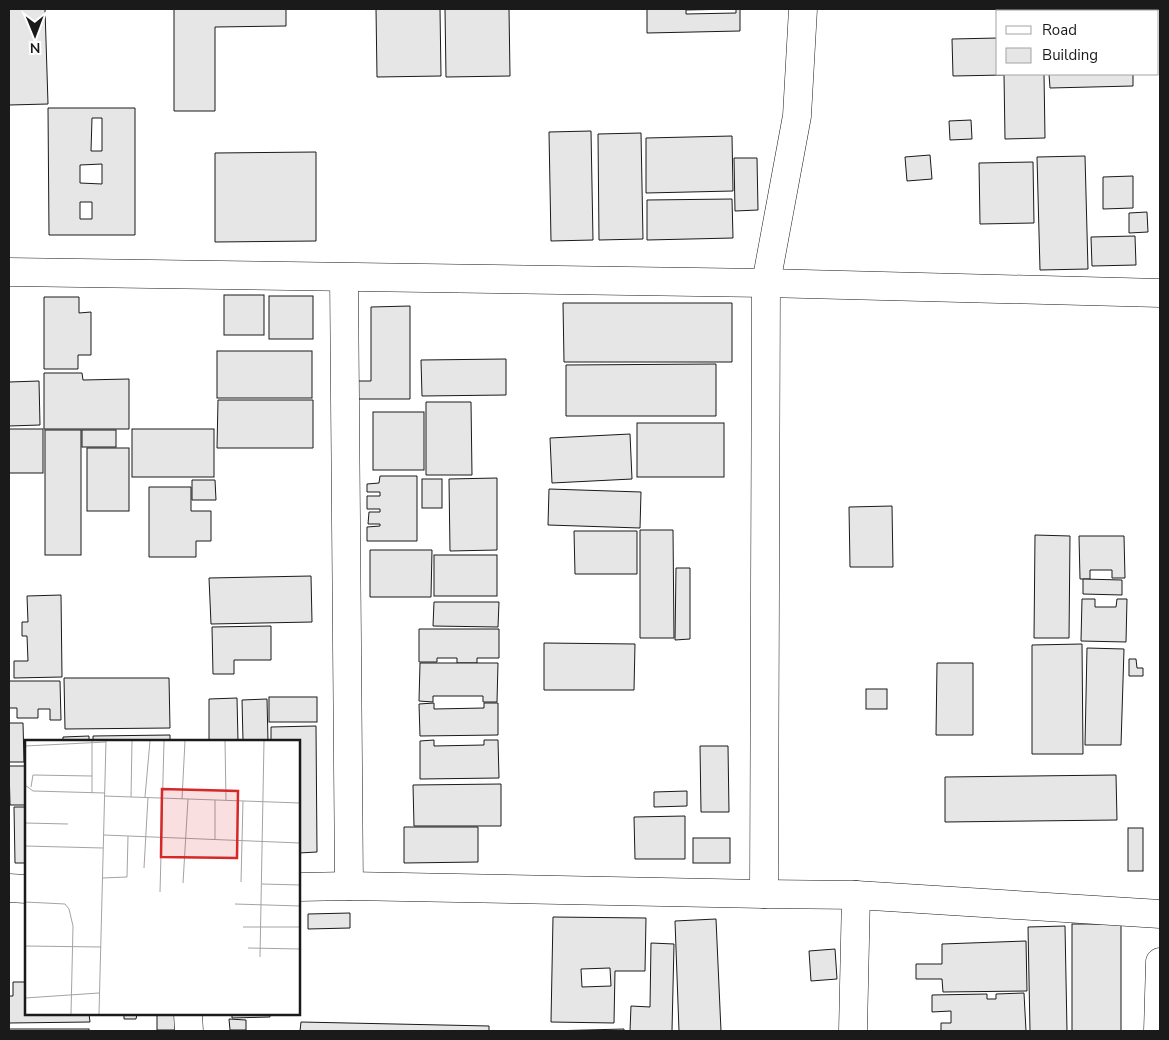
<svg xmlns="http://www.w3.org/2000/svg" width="1169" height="1040" viewBox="0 0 1169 1040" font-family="'Nunito Sans',sans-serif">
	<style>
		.building { fill: #e6e6e6; stroke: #1a1a1a; fill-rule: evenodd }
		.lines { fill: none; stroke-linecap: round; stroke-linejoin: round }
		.minor-casing { stroke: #1a1a1a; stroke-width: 29 }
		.minor { stroke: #fff; stroke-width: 28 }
		.inset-road { fill: none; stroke: #a3a3a3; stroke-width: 1 }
		.view { fill: #d62828; fill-opacity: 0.15; stroke: #d62828; stroke-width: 2.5 }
		.inset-edge { fill: none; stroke: #1a1a1a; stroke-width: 2.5 }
	</style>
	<rect width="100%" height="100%" fill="#fff"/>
	<!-- building -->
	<g class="building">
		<polygon points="9,9 45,9 48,104 9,105"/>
		<polygon points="174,9 286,9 286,26 215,27 215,111 174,111"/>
		<polygon points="376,9 440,9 441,76 377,77"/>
		<polygon points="445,9 509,9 510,76 446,77"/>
		<polygon points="647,9 735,9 686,10 686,14 736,13 736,9 740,9 740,31 647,33"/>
		<rect x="1079" y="9" width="47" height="2"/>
		<polygon points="998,38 998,74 1044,74 1045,138 1005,139 1004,75 953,76 952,39"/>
		<polygon points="1049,74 1133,74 1133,86 1050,88"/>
		<path d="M48 108H135V235H49ZM92 118H102V151H91ZM102 164V184L80 183V165ZM80 202H92V219H80Z"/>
		<polygon points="971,120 972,139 950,140 949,121"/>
		<polygon points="591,131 593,240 551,241 549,132"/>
		<polygon points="641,133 643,239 599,240 598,134"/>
		<polygon points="732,136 733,191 646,193 646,138"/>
		<polygon points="316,152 316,241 215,242 215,153"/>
		<polygon points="930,155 932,179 907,181 905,157"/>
		<polygon points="1085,156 1088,269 1040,270 1037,157"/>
		<polygon points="734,158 757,158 758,210 735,211"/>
		<polygon points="1033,162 1034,223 980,224 979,163"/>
		<polygon points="1133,176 1133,208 1103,209 1103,177"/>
		<polygon points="732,199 733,238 647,240 647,200"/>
		<polygon points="1147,212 1148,232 1129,233 1129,213"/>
		<polygon points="1135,236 1136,265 1092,266 1091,237"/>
		<rect x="224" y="295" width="40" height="40"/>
		<rect x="269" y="296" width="44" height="43"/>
		<polygon points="44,297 79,297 79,313 91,312 91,355 78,355 78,369 44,369"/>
		<polygon points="563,303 732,303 732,362 564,362"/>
		<polygon points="410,306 410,399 354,399 353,381 371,381 371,307"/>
		<rect x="217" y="351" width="95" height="47"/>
		<polygon points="506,359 506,395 422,396 421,360"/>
		<polygon points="716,364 716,416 566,416 566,365"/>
		<polygon points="44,373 82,373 83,380 129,379 129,429 44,429"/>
		<polygon points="39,381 40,425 9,426 9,382"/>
		<polygon points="218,400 313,400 313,448 217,448"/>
		<polygon points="426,402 471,402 472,475 426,475"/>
		<rect x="373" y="412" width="51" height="58"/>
		<rect x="637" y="423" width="87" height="54"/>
		<rect x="9" y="429" width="34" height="44"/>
		<rect x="132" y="429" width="82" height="48"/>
		<rect x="45" y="430" width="36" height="125"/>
		<rect x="82" y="430" width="34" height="17"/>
		<polygon points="630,434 632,479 552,483 550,438"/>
		<rect x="87" y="448" width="42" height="63"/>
		<polygon points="380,476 417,476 417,541 367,541 367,527 380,526 380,524 368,524 369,512 380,512 380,509 367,509 367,496 380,496 380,492 367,492 367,484 379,483"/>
		<polygon points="497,478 497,550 450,551 449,479"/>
		<rect x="422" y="479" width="20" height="29"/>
		<polygon points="192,480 215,480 216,500 192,500"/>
		<polygon points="149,487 191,487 191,511 211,511 211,541 196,541 196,557 149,557"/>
		<polygon points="549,489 641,492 640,528 548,525"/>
		<polygon points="892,506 893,567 850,567 849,507"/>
		<polygon points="640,530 673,530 674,638 640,638"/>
		<polygon points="574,531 637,531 637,574 575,574"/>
		<polygon points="1035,535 1070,536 1069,638 1034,638"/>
		<polygon points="1079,536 1124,536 1125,578 1112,578 1112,570 1090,570 1090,579 1080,579"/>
		<polygon points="370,550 432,550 431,597 370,597"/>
		<rect x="434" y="555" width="63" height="41"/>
		<polygon points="676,568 690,568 690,639 675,640"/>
		<polygon points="311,576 312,622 211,624 209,578"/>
		<polygon points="1083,579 1122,580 1122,595 1083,594"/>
		<polygon points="61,595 62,677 14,678 14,661 28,661 27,636 22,636 22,622 28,622 27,596"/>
		<polygon points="1082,599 1095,599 1095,607 1116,607 1117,599 1127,599 1126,642 1081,641"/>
		<polygon points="434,602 499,602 498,627 433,626"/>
		<polygon points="271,626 271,660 234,660 234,674 213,674 212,627"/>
		<polygon points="419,629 499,629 499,658 477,658 477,663 457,663 457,658 437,658 437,662 419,662"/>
		<polygon points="544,643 635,644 634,690 544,690"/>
		<polygon points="1082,644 1083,754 1032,754 1032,645"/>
		<polygon points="1087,648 1124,649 1121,745 1085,745"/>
		<polygon points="1129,659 1136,659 1137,668 1143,668 1143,676 1129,676"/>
		<polygon points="420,663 498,663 497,702 483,702 483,696 433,696 433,702 419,701"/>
		<polygon points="937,663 973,663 973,735 936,735"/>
		<polygon points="64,678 169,678 170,728 65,729"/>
		<polygon points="9,681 60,681 61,720 50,720 50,709 38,709 38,718 17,718 17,708 9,708"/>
		<rect x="866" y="689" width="21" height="20"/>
		<rect x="269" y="697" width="48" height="25"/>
		<polygon points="237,698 238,741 209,741 209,699"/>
		<polygon points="267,699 268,741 243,741 242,700"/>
		<polygon points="434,703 434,709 484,708 484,703 498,703 498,735 420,736 419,704"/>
		<polygon points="9,723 23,723 24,762 9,762"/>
		<polygon points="316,726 317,852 299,853 299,741 271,741 271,727"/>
		<polygon points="170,735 170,741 93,741 93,736"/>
		<polygon points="89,736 89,741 63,741 63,737"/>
		<polygon points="434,740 434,746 484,745 484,740 498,740 499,778 420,779 420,741"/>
		<polygon points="700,746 728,746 729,812 701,812"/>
		<polygon points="9,766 26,766 26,805 10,805"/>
		<polygon points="1116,775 1117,820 945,822 945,777"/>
		<polygon points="501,784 501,826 414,826 413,785"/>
		<polygon points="687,791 687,806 654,807 654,792"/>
		<polygon points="14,807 26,807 26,863 15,863"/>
		<polygon points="685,816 685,859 635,859 634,817"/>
		<polygon points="404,827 478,827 478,862 404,863"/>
		<rect x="1128" y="828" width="15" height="43"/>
		<rect x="693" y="838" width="37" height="25"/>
		<polygon points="350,913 350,928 308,929 308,914"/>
		<path d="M553 917 646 918 645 971H615L614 1023 551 1022ZM610 968 611 986 582 987 581 969Z"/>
		<polygon points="716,919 721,1031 679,1031 675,921"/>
		<rect x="1072" y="924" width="49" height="107"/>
		<polygon points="1065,926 1067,1031 1030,1031 1028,927"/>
		<polygon points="1026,941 1027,991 943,992 942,979 916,979 916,964 942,964 942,944"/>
		<polygon points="651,943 674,944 672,1031 630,1031 631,1006 650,1007"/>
		<polygon points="835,949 837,979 811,981 809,951"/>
		<polygon points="13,982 26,982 26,1014 89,1014 90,1022 9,1023 9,996 13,996"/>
		<polygon points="1024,993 1026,1031 941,1031 941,1023 951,1023 951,1011 932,1012 932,995 987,994 987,999 996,999 996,994"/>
		<polygon points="124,1014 137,1014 136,1019 124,1019"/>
		<rect x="157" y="1014" width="18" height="16"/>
		<polygon points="232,1014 270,1014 270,1017 232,1018"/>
		<polygon points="229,1019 246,1020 246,1030 230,1030"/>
		<polygon points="301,1022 489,1026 489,1031 300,1031"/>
		<rect x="9" y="1029" width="80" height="2"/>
		<polygon points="624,1029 624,1031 548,1031"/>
	</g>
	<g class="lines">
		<!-- minor casing -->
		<g class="minor-casing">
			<g id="minor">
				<polyline points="9,272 766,283 1160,293"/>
				<polyline points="344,278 349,886"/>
				<polyline points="299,887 349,886 764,894 856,895 1160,914"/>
				<polyline points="9,888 26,889"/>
				<polyline points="764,894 766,283 797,116 803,9"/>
				<polyline points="188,1014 189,1031"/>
				<polyline points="853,1031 856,895"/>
				<polyline points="1158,1031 1160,962"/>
			</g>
		</g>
		<!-- minor -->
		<use href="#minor" class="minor"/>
	</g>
	<!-- overview -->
	<g transform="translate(25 740)">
		<rect width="275" height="275" fill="#fff"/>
		<path class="inset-road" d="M200 1 201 60M0 6 81 2M0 45 8 51 80 53M6 47 8 35 67 36M67 53V1M79 56 275 63M106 57 107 1M120 57 125 1M157 59 160 1M0 83 43 84M79 95 275 103M190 100V60M0 106 78 108M119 128 123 57M77 138 102 137 103 96M216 142 218 61M158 143 163 59M237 144 275 145M135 152 139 1M0 162 40 164 44 169 48 186 46 274M210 164 275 166M218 187H275M0 206 76 207M223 208 275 209M235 217 239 1M0 258 74 253M74 274 81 1"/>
		<path class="view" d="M137 49 213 51 212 118 136 117Z"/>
		<rect width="275" height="275" class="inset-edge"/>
	</g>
	<!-- border -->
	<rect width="1169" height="1040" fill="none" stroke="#1a1a1a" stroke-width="20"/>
	<!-- legend -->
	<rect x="996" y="10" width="162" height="65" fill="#ffffff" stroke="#a3a3a3"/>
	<rect x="1006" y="26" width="25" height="8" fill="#ffffff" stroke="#a3a3a3"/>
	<text x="1042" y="35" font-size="15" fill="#1a1a1a">Road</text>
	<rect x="1006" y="48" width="25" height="15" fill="#e6e6e6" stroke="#a3a3a3"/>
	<text x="1042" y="60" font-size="15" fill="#1a1a1a">Building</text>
	<!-- north arrow -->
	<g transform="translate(35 35) rotate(179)" stroke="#ffffff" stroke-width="4" paint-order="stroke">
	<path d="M0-4L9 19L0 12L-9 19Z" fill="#1a1a1a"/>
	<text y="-8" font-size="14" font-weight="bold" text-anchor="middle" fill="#1a1a1a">N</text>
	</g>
</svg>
